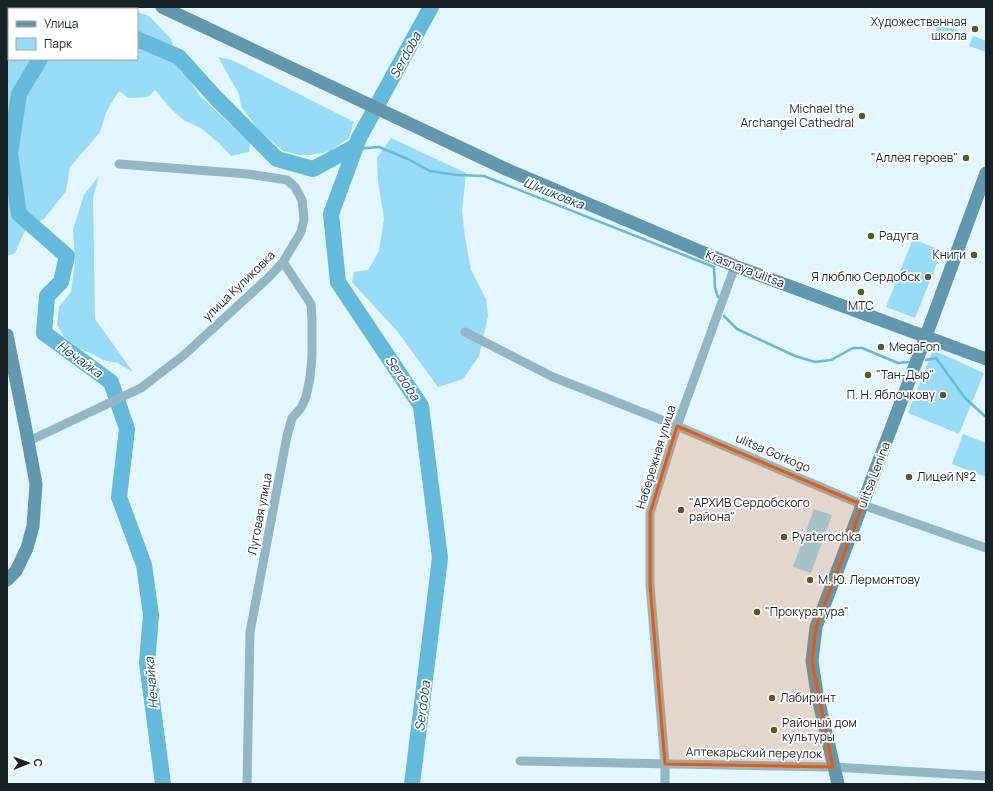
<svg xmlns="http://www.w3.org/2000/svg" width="993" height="791" viewBox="0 0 993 791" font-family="Manrope,sans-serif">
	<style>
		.green { fill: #97dbf6 }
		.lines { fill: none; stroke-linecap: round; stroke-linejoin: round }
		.stream { stroke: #63bada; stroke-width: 2.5 }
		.river { stroke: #63bada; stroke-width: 16 }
		.street { stroke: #93b6c4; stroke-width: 9 }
		.secondary { stroke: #6298ad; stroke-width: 13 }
		.marked { fill: #e8590c; fill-opacity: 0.2; stroke: #e8590c; stroke-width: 3; stroke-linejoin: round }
		.poi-dot { fill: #5e5723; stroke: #fff; stroke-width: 1.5 }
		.labels { text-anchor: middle; stroke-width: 3.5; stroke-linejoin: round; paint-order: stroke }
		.poi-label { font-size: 12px; fill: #192225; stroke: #fff; text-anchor: start }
		.street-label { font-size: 12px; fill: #192225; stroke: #fff }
		.water-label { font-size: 13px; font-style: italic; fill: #1f4655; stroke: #fff }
	</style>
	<rect width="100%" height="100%" fill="#e3f5fd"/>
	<!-- green -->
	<g class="green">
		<polygon points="137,12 149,16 171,39 180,71 189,79 199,95 250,143 249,152 231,156 219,143 201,128 185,121 172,110 155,90 148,97 129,98 119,91 107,110 100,132 70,167 66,191 44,219 26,228 15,253 7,256 7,54 9,50 9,59 137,59"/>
		<polygon points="938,23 959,31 956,41 935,33"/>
		<polygon points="973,36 986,41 986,52 969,46"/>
		<polygon points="218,57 232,60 354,122 349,138 330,151 311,155 300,155 283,151 258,129 241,106 239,94"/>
		<polygon points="391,138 466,173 462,211 465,237 471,270 486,299 488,316 479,356 463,379 438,387 397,331 352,282 354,272 368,270 379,251 384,219 378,181 377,158"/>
		<polygon points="99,176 93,198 95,319 133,372 118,363 103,360 93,354 80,349 65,338 57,325 59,307 71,292 75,263 73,230 84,195"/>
		<polygon points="913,239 942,251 915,318 886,307"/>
		<polygon points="933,350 984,373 959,434 908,413"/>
		<polygon points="963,434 986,443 986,477 952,464"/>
		<polygon points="814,509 832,515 811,573 793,567"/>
	</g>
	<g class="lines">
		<!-- stream -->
		<g class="stream">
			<polyline points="355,149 379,147 408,159 430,171 457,175 484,176 714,267 715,288 718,297"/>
			<polyline points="724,316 737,329 795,356 815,362 831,360 853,348 862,348 898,363 909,362"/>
			<polyline points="926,360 936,358 965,398 986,417"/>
		</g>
		<!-- river -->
		<g class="river">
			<polyline points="137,39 179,57 216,98 277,159 313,169 356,146"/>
			<polyline points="40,59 19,94 10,154 19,214 67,256 61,282 47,296 44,333 111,382 127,429 119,497 144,565 151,615 147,663 163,784"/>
			<polyline points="412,784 440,558 421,406 338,282 331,214 359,138 431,7"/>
		</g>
		<!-- street -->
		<g class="street">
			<polyline points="465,332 553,377 677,426 863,505 986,548"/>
			<polyline points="29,441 141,388 184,355 268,278 283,262 301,232 304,219 302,200 295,187 287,180 248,174 119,164"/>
			<polyline points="520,761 833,767 986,776"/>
			<polyline points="247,784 250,632 287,436 292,418 301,408 306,397 310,378 312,356 312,319 311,304 283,262"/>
			<polyline points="665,784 665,764 650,585 650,513 677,426 735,266"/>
		</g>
		<!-- secondary -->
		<g class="secondary">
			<polyline points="162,7 508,170 735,266 986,359"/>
			<polyline points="57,9 63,7"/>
			<polyline points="7,39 9,38"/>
			<polyline points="7,335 26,430 36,484 33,526 27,548 16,571 7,580"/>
			<polyline points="838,784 817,694 812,661 816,627 926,336 986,173"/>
		</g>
	</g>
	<!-- marked area -->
	<path class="marked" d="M677 426 863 505 816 627 812 661 833 767 665 764 650 585V513Z"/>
	<!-- markers -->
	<g class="poi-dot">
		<circle cx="975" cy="29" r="4"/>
		<circle cx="862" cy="116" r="4"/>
		<circle cx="966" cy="158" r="4"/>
		<circle cx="871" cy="236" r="4"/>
		<circle cx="974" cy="255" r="4"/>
		<circle cx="928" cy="277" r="4"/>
		<circle cx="861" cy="292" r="4"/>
		<circle cx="881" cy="347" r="4"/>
		<circle cx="868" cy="375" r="4"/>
		<circle cx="943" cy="395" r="4"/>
		<circle cx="909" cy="477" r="4"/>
		<circle cx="681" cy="510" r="4"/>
		<circle cx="784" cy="537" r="4"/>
		<circle cx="810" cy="580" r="4"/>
		<circle cx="757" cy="612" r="4"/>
		<circle cx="772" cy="698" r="4"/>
		<circle cx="774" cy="730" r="4"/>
	</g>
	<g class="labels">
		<!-- poi labels -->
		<g class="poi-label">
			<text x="967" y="26" text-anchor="end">Художественная<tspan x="967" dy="14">школа</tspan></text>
			<text x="854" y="113" text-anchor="end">Michael the<tspan x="854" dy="14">Archangel Cathedral</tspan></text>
			<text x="958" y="162" text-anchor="end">"Аллея героев"</text>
			<text x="879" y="240">Радуга</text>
			<text x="966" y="259" text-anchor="end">Книги</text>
			<text x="920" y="281" text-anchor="end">Я люблю Сердобск</text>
			<text x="861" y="310" text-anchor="middle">МТС</text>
			<text x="889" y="351">MegaFon</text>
			<text x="876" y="379">"Тан-Дыр"</text>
			<text x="935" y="399" text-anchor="end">П. Н. Яблочкову</text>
			<text x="917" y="481">Лицей №2</text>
			<text x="689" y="507">"АРХИВ Сердобского<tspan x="689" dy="14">района"</tspan></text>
			<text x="792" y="541">Pyaterochka</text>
			<text x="818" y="584">М. Ю. Лермонтову</text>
			<text x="765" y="616">"Прокуратура"</text>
			<text x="780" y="702">Лабиринт</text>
			<text x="782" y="727">Районый дом<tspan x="782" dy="14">культуры</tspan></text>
		</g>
		<!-- street labels -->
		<g class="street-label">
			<text transform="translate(745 269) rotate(21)" y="4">Krasnaya ulitsa</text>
			<text transform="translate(239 286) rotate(-44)" y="4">улица Куликовка</text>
			<text transform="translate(773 453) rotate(23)" y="4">ulitsa Gorkogo</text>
			<text transform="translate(656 457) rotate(-73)" y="4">Набережная улица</text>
			<text transform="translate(874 475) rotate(-69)" y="4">ulitsa Lenina</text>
			<text transform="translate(260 514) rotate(-79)" y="4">Луговая улица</text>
			<text transform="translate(754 753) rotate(1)" y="4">Аптекарьский переулок</text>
		</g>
		<!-- water labels -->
		<g class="water-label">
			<text transform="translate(405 55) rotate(-61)" y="5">Serdoba</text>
			<text transform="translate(554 193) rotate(22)" y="5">Шишковка</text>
			<text transform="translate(80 359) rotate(36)" y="5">Нечайка</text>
			<text transform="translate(403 378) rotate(56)" y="5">Serdoba</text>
			<text transform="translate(151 683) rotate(-95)" y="5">Нечайка</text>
			<text transform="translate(422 706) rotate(-83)" y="5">Serdoba</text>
		</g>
	</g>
	<!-- border -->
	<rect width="993" height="791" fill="none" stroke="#192225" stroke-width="16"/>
	<!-- legend -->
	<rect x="8" y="8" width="130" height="52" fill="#ffffff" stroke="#a3a7a8"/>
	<rect x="16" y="21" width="20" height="6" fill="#6298ad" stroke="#a3a7a8"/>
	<text x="44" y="28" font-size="12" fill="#192225">Улица</text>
	<rect x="16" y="38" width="20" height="12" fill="#97dbf6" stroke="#a3a7a8"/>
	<text x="44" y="48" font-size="12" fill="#192225">Парк</text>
	<!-- north arrow -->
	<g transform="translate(28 763) rotate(89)" stroke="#ffffff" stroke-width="3" paint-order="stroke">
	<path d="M0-3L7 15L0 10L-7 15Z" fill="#192225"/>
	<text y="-6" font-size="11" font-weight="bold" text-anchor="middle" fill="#192225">С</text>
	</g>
</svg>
